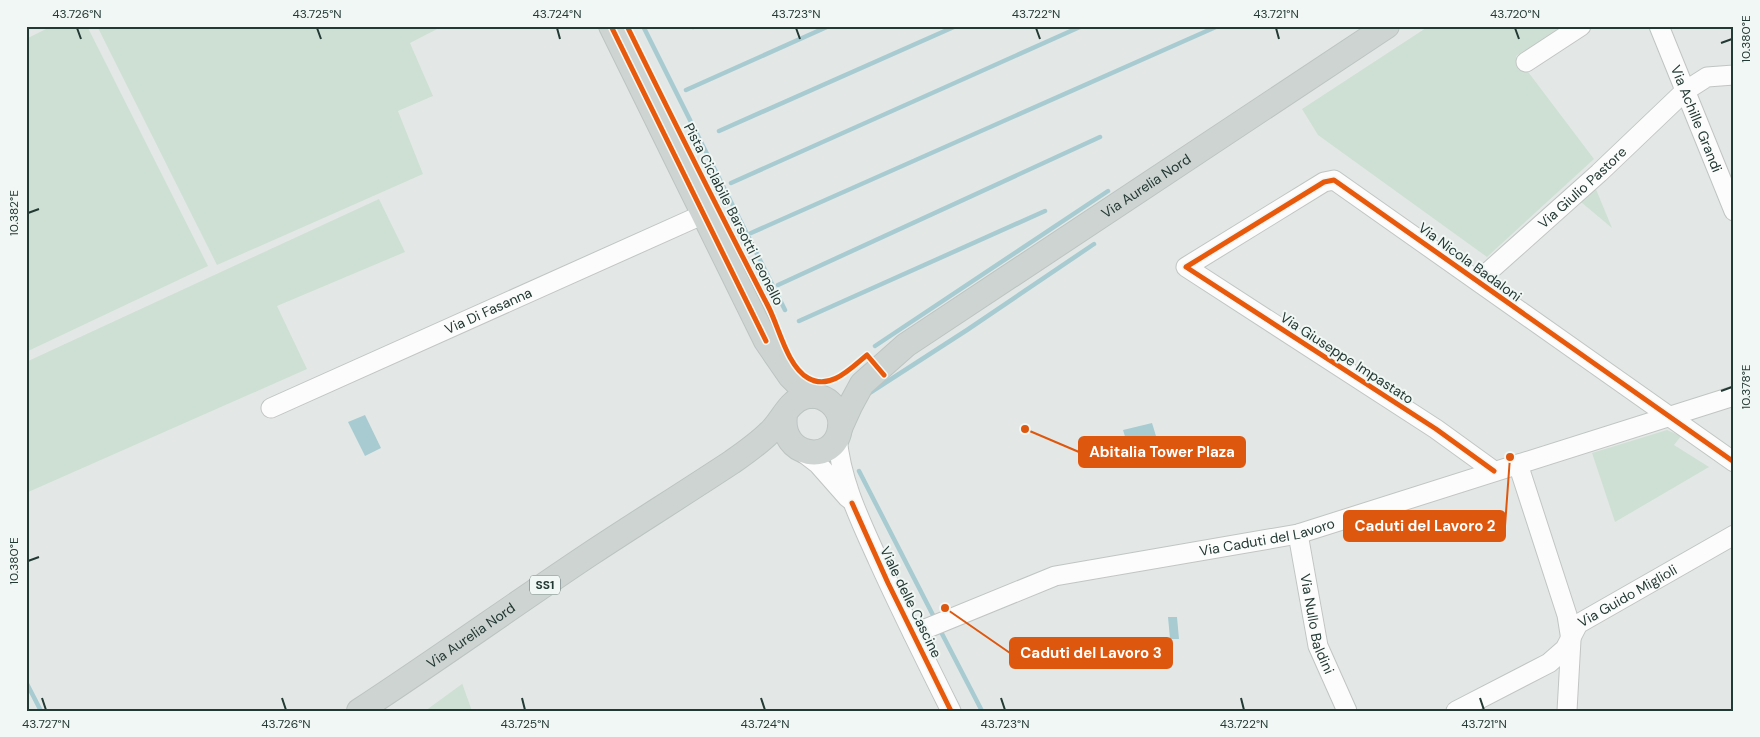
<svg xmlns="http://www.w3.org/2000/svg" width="1760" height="737" viewBox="0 0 1760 737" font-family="'DM Sans',sans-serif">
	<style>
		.green { fill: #cee0d4 }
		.water { fill: #a8cbd2 }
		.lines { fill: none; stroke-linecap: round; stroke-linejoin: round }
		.stream { stroke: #a8cbd2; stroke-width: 4.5 }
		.minor-casing { stroke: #c0c5c3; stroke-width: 21 }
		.major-casing { stroke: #bcc4c2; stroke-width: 26 }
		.minor { stroke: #fbfcfb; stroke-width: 19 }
		.major { stroke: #ced4d2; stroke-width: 24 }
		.cycleway-casing { stroke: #f1f7f4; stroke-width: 8 }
		.cycleway { stroke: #e8590c; stroke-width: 5 }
		.ticks { fill: none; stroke: #233934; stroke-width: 2 }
		.labels { text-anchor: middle; stroke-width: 4; stroke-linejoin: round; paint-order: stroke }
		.shield { fill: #f1f7f4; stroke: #61726e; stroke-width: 1 }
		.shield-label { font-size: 12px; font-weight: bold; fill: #233934 }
		.street-label { font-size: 14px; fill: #233934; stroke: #f1f7f4 }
		.leader { fill: none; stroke: #de570e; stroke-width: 2 }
		.callout-dot { fill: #de570e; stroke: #f1f7f4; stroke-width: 2 }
		.callout { fill: #de570e; stroke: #de570e; stroke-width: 2 }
		.callout-label { font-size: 15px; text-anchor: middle; font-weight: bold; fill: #fff }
		.neatline { fill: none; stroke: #233934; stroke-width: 2 }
		.ticks-label { font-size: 12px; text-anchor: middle; fill: #233934 }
	</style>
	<rect width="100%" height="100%" fill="#e3e8e6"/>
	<!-- green -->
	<g class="green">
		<polygon points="52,26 87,26 208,266 26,352 26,39"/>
		<polygon points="97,26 443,26 410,43 433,96 398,111 423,174 217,265"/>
		<polygon points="1429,26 1562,26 1516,56 1594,159 1487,257 1318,135 1302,109"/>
		<polygon points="1595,187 1612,228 1581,202"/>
		<polygon points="379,199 405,252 277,306 307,369 26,493 26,362"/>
		<polygon points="1667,430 1681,436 1674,445 1709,467 1615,522 1592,453"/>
		<polygon points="462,683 472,711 425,711 462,684"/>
	</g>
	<!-- water -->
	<g class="water">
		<polygon points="365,415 381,448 365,456 348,422"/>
		<polygon points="1152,423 1156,436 1127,443 1123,430"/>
		<polygon points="1168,617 1177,617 1179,639 1170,639"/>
	</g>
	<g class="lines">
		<!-- stream -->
		<g class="stream">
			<polyline points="643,26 785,310"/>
			<polyline points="693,27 694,26"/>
			<polyline points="686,90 829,26"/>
			<polyline points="719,131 956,26"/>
			<polyline points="731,183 1082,26"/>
			<polyline points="751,233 1218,26"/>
			<polyline points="778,285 1100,137"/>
			<polyline points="799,321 1045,211"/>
			<polyline points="875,346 1108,191"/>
			<polyline points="868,394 967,330 1094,244"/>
			<polyline points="859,471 935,619"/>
			<polyline points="939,628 982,711"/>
			<polyline points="26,682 41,711"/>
		</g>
		<!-- minor casing -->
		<g class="minor-casing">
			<g id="minor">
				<path id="s1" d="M1659 26 1734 211"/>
				<polyline points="1526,62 1581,26"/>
				<path id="s2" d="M1478 281 1599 173 1685 91 1707 77 1734 75"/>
				<path id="s3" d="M271 408 704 214"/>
				<path d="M837 437C841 482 860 520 878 560 901 611 926 661 951 711"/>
				<polyline points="801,451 818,464 848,498"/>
				<polyline points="1518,464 1567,615 1571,640 1567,711"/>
				<polyline points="1494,471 1436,429 1186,267 1324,182 1334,180 1734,462"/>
				<path id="s4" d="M1298 534 1318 646 1347 711"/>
				<path id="s5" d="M913 634 1055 576 1298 534 1734 396"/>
				<path id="s6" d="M1456 711 1549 663 1565 649 1578 624 1734 535"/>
			</g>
		</g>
		<!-- major casing -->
		<g class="major-casing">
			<g id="major">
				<polyline points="611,26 766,341 790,376 810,396"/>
				<path id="s7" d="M840 428 850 406 862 384 906 345 1387 26"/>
				<path id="s8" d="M359 711C437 660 512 606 590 554 637 523 685 493 732 462 745 453 759 443 770 432 782 421 788 402 804 397 823 391 843 408 840 428 835 466 779 458 785 415"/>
			</g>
		</g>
		<!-- minor -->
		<use href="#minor" class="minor"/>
		<!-- major -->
		<use href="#major" class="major"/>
		<!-- cycleway casing -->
		<g class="cycleway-casing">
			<g id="cycleway">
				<polyline points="611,26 766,341"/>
				<path d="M627 26C673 120 720 213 768 306 779 327 787 366 808 378 830 391 851 368 867 355L884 375"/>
				<polyline points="1494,471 1436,429 1186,267 1324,182 1334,180 1734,462"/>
				<polyline points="852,503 888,583 951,711"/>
			</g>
		</g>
		<!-- cycleway -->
		<use href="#cycleway" class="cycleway"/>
	</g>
	<!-- ticks -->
	<path class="ticks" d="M77 28 81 39M317 28 321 39M557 28 560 39M796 28 800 39M1036 28 1040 39M1276 28 1279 39M1515 28 1519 39M1721 43 1732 39M28 213 39 209M1721 391 1732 387M28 561 39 557M42 698 46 710M282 698 286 710M522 698 525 710M761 698 765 710M1001 698 1005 710M1241 698 1244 710M1480 698 1484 710"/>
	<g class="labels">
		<!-- shield labels -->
		<rect class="shield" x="530" y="575.5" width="30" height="19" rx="4"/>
		<g class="shield-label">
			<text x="545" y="589">SS1</text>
		</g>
		<!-- street labels -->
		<g class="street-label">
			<text dy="5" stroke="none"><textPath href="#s1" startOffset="100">Via Achille Grandi</textPath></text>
			<text dy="5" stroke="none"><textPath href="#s7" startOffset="396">Via Aurelia Nord</textPath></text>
			<text dy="5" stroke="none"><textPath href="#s2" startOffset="140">Via Giulio Pastore</textPath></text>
			<text transform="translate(734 214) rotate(63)" y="5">Pista Ciclabile Barsotti Leonello</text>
			<text transform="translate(1470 262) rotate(36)" y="5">Via Nicola Badaloni</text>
			<text dy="5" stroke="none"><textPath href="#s3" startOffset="238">Via Di Fasanna</textPath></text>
			<text transform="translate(1347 358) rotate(33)" y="5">Via Giuseppe Impastato</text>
			<text dy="5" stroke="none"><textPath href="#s5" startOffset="369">Via Caduti del Lavoro</textPath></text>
			<text dy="5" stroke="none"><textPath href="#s6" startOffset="211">Via Guido Miglioli</textPath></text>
			<text transform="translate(911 602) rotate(64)" y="5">Viale delle Cascine</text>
			<text dy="5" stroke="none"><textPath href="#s4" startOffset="92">Via Nullo Baldini</textPath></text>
			<text dy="5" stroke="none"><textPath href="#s8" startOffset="135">Via Aurelia Nord</textPath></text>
		</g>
	</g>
	<!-- callouts -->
	<path class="leader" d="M1025 429L1079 452M1510 457L1505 526M945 608L1010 653"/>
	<g class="callout-dot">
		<circle cx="1025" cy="429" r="5"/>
		<circle cx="1510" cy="457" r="5"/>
		<circle cx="945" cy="608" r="5"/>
	</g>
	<g class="callout">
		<rect x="1079" y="437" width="166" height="30" rx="5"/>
		<rect x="1344" y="511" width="161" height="30" rx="5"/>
		<rect x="1010" y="638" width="162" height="30" rx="5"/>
	</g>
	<g class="callout-label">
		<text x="1162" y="457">Abitalia Tower Plaza</text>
		<text x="1425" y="531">Caduti del Lavoro 2</text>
		<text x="1091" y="658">Caduti del Lavoro 3</text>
	</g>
	<!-- border -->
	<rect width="1760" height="737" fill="none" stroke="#f1f7f4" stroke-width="55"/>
	<rect x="28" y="28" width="1704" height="682" class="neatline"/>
	<g class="ticks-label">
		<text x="77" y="18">43.726°N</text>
		<text x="317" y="18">43.725°N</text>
		<text x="557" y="18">43.724°N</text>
		<text x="796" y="18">43.723°N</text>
		<text x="1036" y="18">43.722°N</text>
		<text x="1276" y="18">43.721°N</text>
		<text x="1515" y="18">43.720°N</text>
		<text transform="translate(1746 39) rotate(-90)" y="4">10.380°E</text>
		<text transform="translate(14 213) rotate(-90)" y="4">10.382°E</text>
		<text transform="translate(1746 387) rotate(-90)" y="4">10.378°E</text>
		<text transform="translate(14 561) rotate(-90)" y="4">10.380°E</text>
		<text x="46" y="728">43.727°N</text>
		<text x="286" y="728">43.726°N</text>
		<text x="525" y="728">43.725°N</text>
		<text x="765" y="728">43.724°N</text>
		<text x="1005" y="728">43.723°N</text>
		<text x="1244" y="728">43.722°N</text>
		<text x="1484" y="728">43.721°N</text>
	</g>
</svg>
